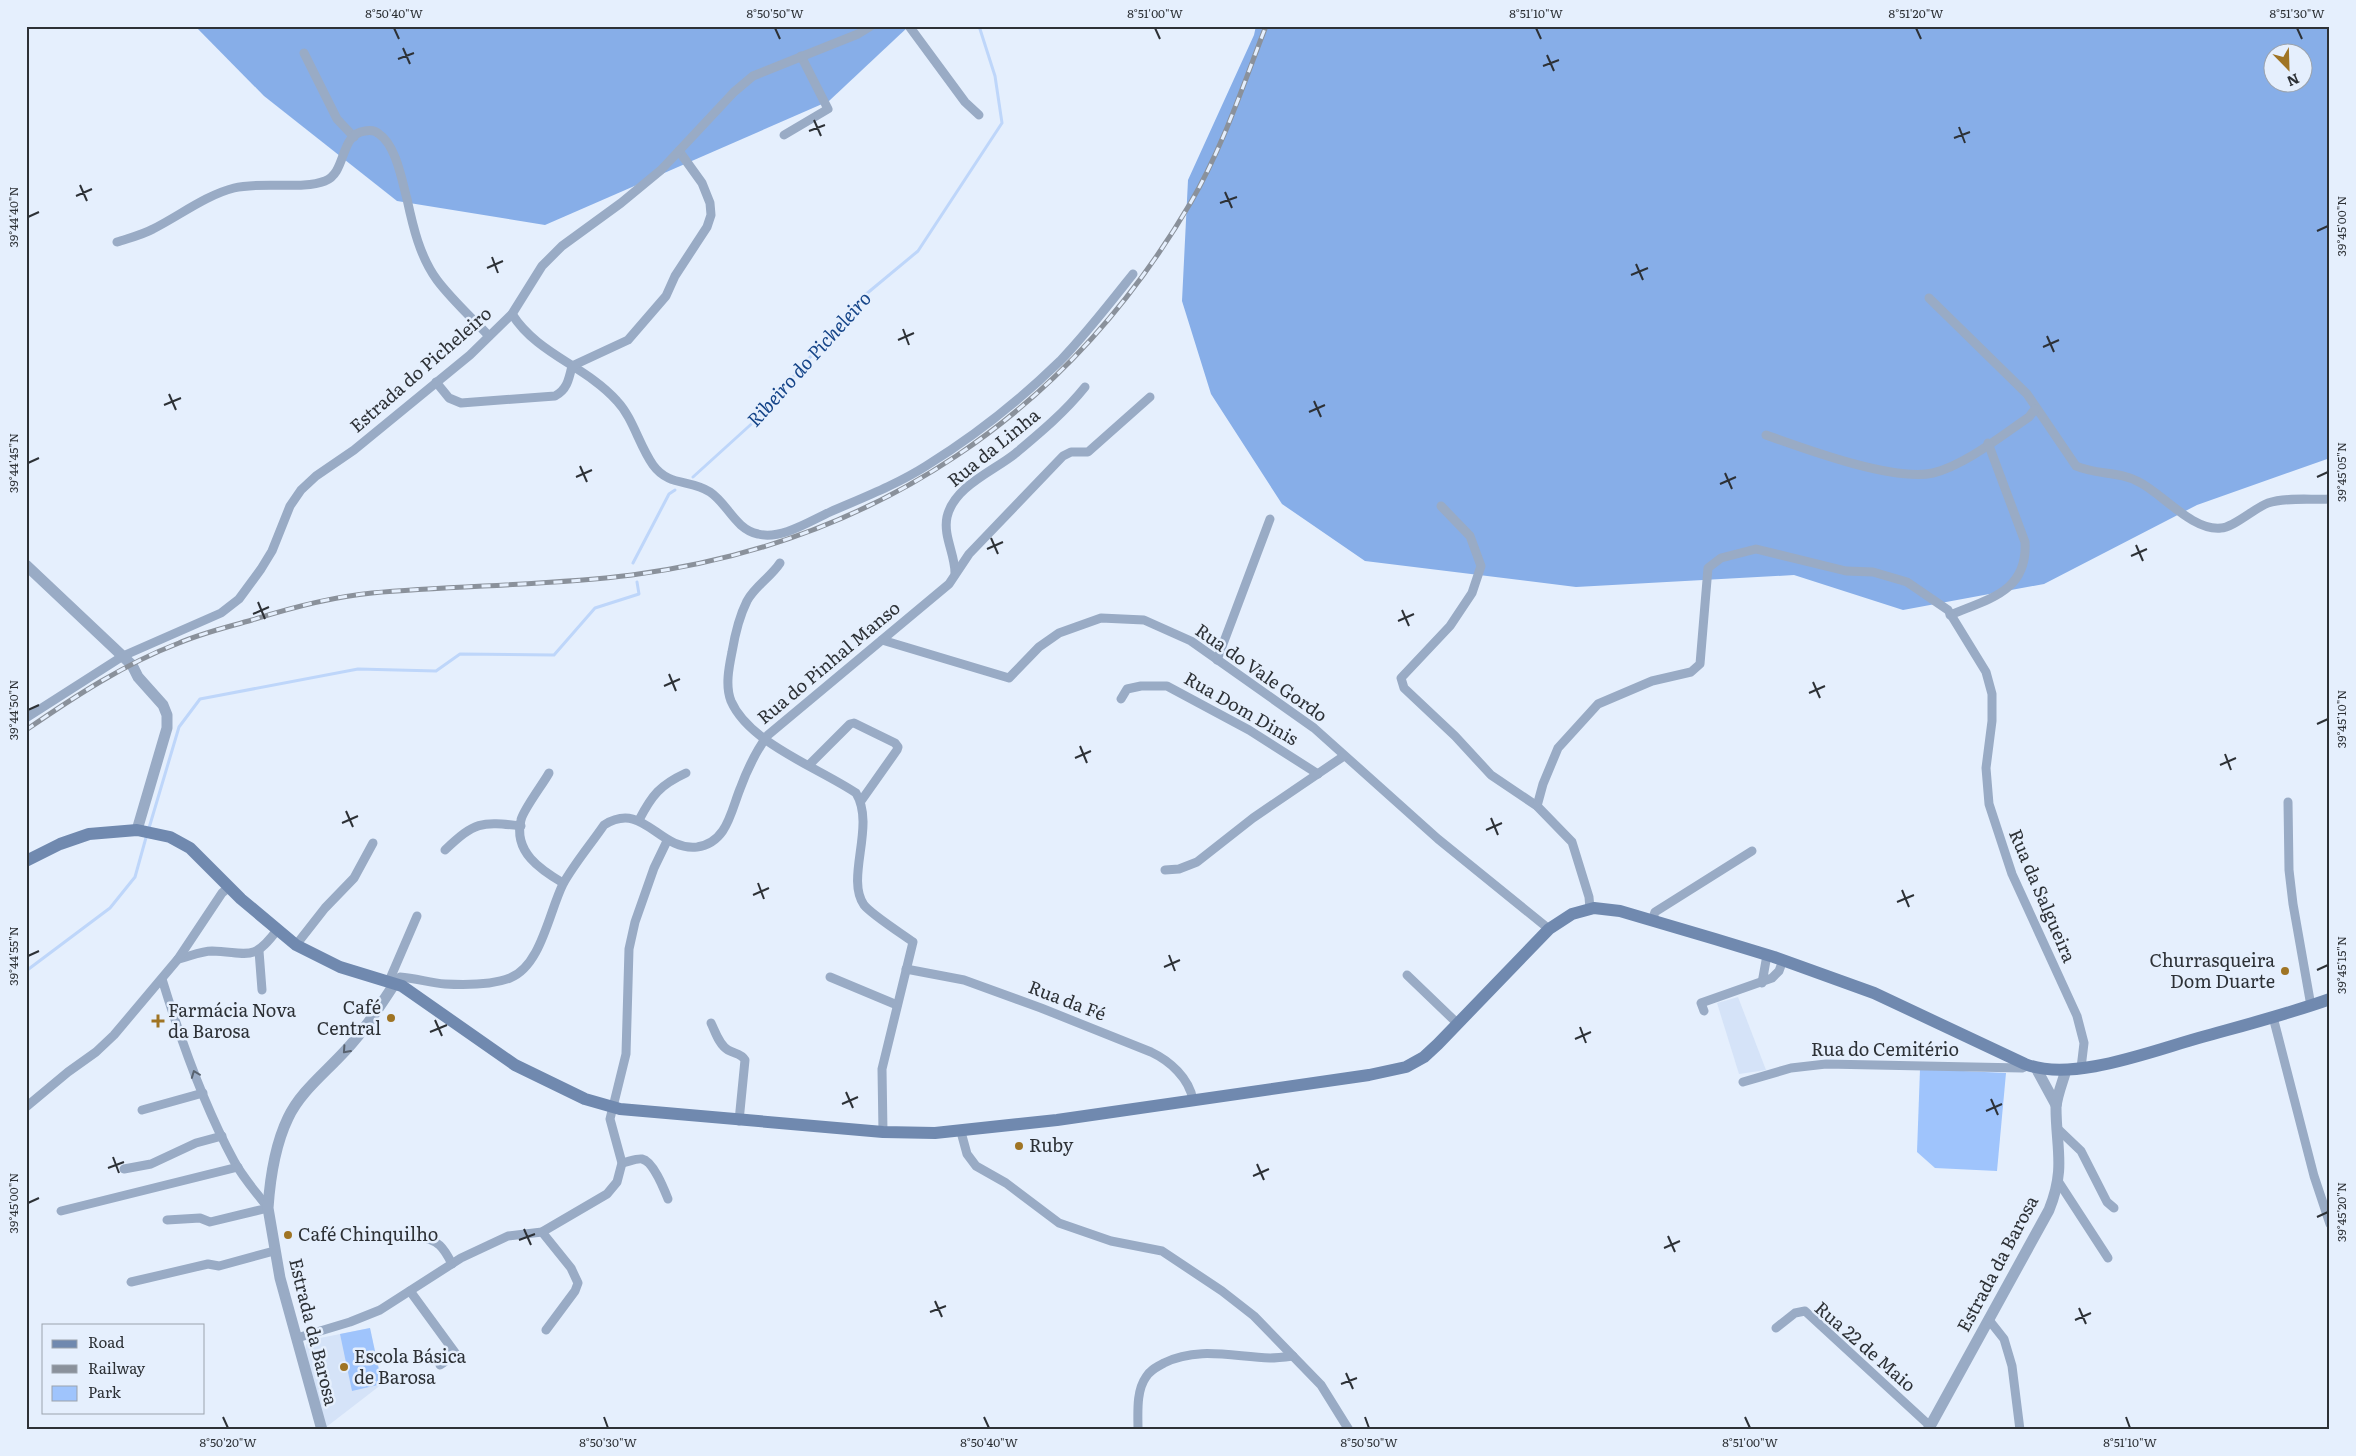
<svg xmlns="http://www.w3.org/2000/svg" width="2356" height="1456" viewBox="0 0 2356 1456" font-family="Literata,serif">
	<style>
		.built { fill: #d5e3f8 }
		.green { fill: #9fc4fc }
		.forest { fill: #87aee8; fill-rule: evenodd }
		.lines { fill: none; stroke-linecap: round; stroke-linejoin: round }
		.stream { stroke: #bed6fa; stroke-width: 3 }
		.minor { stroke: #99abc5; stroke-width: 9 }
		.tertiary { stroke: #99abc5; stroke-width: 11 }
		.secondary { stroke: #7089af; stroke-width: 12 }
		.rail-casing { stroke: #8a919b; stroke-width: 5 }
		.rail { stroke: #e5effd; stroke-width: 3; stroke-dasharray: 9; stroke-linecap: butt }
		.oneway { stroke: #58626f }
		.ticks { fill: none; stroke: #2d3136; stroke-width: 2 }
		.poi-dot { fill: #9f7424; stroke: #e5effd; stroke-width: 2 }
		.labels { text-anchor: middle; stroke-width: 5; stroke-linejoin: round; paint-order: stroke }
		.street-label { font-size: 18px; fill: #2d3136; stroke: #e5effd }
		.poi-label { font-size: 18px; fill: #2d3136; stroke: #e5effd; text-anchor: start }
		.water-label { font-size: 19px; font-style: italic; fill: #164589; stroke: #e5effd }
		.neatline { fill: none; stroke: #2d3136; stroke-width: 2 }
		.ticks-label { font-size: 12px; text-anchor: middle; fill: #2d3136 }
	</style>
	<rect width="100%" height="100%" fill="#e5effd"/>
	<!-- built -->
	<g class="built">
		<polygon points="1738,997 1766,1070 1739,1074 1717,1003"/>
		<polygon points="370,1328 382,1384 325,1428 305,1350 306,1345 310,1340"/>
	</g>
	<!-- green -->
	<g class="green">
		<polygon points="1920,1069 2006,1073 1997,1171 1935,1168 1917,1152"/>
		<polygon points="370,1328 382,1384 352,1391 340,1334"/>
	</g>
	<!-- forest -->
	<g class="forest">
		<polygon points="195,26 909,26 829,101 545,225 397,201 264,96"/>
		<path d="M1256 26H2330V458L2197 505 2044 584 1903 610 1794 575 1576 587 1365 561 1282 504 1211 394 1182 301 1188 180 1254 35ZM2274 52H2304V82H2274Z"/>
	</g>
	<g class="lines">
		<!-- stream -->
		<g class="stream">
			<polyline points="693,477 758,418 859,300 918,251 1002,123 995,76 979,26"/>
			<polyline points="633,563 669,494 675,490"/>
			<polyline points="149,828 179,727 200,699 358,669 436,671 460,654 554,655 595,608 639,594 637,582"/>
			<polyline points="26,971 110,908 135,877 147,834"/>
		</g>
		<!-- minor -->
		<g class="minor">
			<polyline points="909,26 965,102 979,115"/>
			<polyline points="304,53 337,119 354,137"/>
			<polyline points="784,135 828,109 801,56"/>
			<path d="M117 242C129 238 142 235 153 229 179 216 206 195 234 188 262 181 302 190 325 181 347 173 339 134 365 131 370 130 375 130 379 134 396 145 402 181 407 199 413 227 420 257 437 280 452 300 472 318 489 336"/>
			<path d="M1929 298 2027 394 2076 466C2096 475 2120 471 2139 482 2163 494 2192 531 2221 528 2233 528 2256 507 2268 503 2286 497 2311 500 2330 499"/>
			<path d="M512 314C537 354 586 366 617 401 633 418 639 445 653 465 669 487 690 479 710 492 728 504 735 529 758 534 781 540 810 521 830 512 862 498 896 485 926 466 973 437 1020 400 1060 361 1086 334 1110 303 1133 274"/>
			<path d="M436 382 449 398 461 403 555 396C567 390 569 379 572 366L628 340 666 296 675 276 707 227 711 215 710 203 702 183 679 151"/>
			<path d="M1766 435C1805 449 1894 482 1933 473 1965 465 2001 436 2029 417L2035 409"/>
			<polyline points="1441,506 1470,536 1481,566 1472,593 1450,626 1401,678 1404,688 1455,736 1491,775 1537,806 1572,842 1589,897 1590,909"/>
			<path d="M780 563C771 577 755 586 747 601 739 617 735 634 732 652 729 667 725 686 731 701 749 743 819 768 856 793 876 826 845 878 864 905 871 914 902 934 913 942L882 1069 883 1132"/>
			<path d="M955 573C955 554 943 536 947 517 954 486 994 471 1016 453 1041 432 1065 412 1085 387"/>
			<path d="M1950 615C1988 599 2028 592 2025 542L1988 443"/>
			<polyline points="882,640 1009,678 1039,647 1059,633 1101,618 1144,620 1191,641 1314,728 1438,839 1549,929"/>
			<polyline points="1217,660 1270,519"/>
			<polyline points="1121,699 1127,689 1141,686 1167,686 1249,730 1318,774"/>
			<polyline points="26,718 123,656 221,613 239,599 261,569 272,551 290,506 301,490 316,476 354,450 470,355 512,314 542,266 562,246 621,203 661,170 734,92 753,76 858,34 871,26"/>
			<polyline points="809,765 850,724 854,723 895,743 898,747 897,750 861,801"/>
			<path d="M549 773C543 784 523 810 521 820 513 852 541 870 563 883"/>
			<polyline points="2288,802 2289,870 2293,904 2311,1006"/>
			<polyline points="1537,806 1543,784 1558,748 1598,704 1652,681 1691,672 1700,664 1708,568 1721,558 1756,549 1846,571 1873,572 1907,582 1948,610 1986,672 1992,694 1992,721 1986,768 1989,804 2012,874 2077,1016 2084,1043 2081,1068"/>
			<path d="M639 820C652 795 660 785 686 773"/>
			<path d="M445 850C475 822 480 821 521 826"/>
			<polyline points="1165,870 1179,869 1197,862 1253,818 1344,756"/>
			<polyline points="1652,921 1655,912 1752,851"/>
			<polyline points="296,945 325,908 354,878 373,843"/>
			<polyline points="259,951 262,990"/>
			<path d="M178 959C188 957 201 951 212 951 247 952 253 963 277 930"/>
			<path d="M906 969 964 980 1041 1008 1151 1052C1170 1061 1189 1078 1193 1100"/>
			<polyline points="1407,975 1458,1024"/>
			<polyline points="830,977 897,1005"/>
			<path d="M162 979C181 1041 203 1104 234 1161 243 1178 257 1193 268 1208L210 1222 200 1218 167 1220"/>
			<polyline points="389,981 417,916"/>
			<path d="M395 983 400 977C416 978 430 983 445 984 464 985 492 985 510 978 541 966 549 912 563 884 574 864 591 844 604 825 644 800 658 851 697 847 727 843 731 811 740 789 747 770 756 751 768 735L949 584 969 554 1063 456 1071 452H1088L1150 397"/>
			<polyline points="1762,983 1767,955"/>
			<polyline points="1704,1011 1701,1003 1772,978 1779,971 1783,960"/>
			<polyline points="2273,1017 2314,1176 2330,1224"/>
			<path d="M711 1023C715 1031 719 1045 728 1050 735 1054 741 1053 745 1060L739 1121"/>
			<polyline points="1743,1082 1791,1068 1826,1064 2022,1068 2029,1065"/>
			<polyline points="26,1107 68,1072 96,1052 114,1035 178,959 222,893 229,887"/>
			<polyline points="142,1110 203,1093"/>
			<polyline points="2059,1130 2081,1151 2107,1202 2114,1208"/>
			<polyline points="961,1132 967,1154 976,1166 1006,1183 1059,1223 1111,1241 1162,1251 1222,1291 1254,1316 1321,1385 1349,1430"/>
			<path d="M622 1163C628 1162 637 1158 642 1159 653 1161 664 1189 668 1199"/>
			<polyline points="124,1169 151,1164 196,1143 222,1136"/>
			<polyline points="2058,1181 2108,1258"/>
			<polyline points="61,1211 238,1167"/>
			<polyline points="542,1232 571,1268 578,1283 575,1291 546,1330"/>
			<path d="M419 1237C438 1239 444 1248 452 1264"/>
			<polyline points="131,1282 208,1264 219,1266 274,1251"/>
			<polyline points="410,1291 456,1354 440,1365"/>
			<polyline points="1989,1320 2004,1339 2012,1366 2020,1430"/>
			<polyline points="1776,1328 1795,1313 1805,1311 1930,1426"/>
			<polyline points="297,1338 350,1322 380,1310 461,1258 508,1236 542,1232 607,1194 617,1182 622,1163 610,1119 626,1054 629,949 635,922 654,868 667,841"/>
			<path d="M1138 1430C1138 1413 1136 1391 1146 1377 1150 1370 1157 1367 1164 1363 1198 1346 1234 1357 1270 1358 1277 1358 1285 1357 1293 1356"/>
		</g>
		<!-- tertiary -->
		<g class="tertiary">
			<polyline points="26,565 132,665 138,677 163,705 167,715 167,728 137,830"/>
			<polyline points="2036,1068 2056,1105"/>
			<path d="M322 1430 280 1278 268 1208C270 1179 275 1145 288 1118 300 1092 325 1073 345 1051 364 1031 380 1006 395 983"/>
			<path d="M1928 1430 2049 1210C2066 1168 2056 1148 2056 1107 2057 1095 2063 1081 2066 1070"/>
		</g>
		<!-- secondary -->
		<path class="secondary" d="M26 861 60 844 89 834 137 830 170 837 190 848 241 899 296 945 340 967 402 986 515 1065 585 1099 620 1109 883 1132 935 1133 1057 1120 1369 1075 1406 1067 1424 1057 1438 1044 1549 929 1572 914 1594 908 1620 911 1715 939 1774 957 1874 993 2025 1064C2072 1083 2154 1050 2202 1037 2245 1025 2288 1014 2330 999"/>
		<!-- rail casing -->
		<g class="rail-casing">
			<path id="rail" d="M26 730C74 697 124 664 179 643 202 633 228 627 252 620 290 608 331 597 372 593 458 585 546 586 632 575 875 543 1067 414 1191 202 1223 147 1243 85 1266 26"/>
		</g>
		<!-- rail -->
		<use href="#rail" class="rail"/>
	</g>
	<!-- one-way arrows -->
	<defs><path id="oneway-chevron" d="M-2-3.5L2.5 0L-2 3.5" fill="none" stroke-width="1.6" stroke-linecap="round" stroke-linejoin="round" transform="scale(1.25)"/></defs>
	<g class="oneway">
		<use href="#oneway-chevron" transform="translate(346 1050) rotate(132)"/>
		<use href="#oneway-chevron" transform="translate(195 1074) rotate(-111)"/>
	</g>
	<!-- ticks -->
	<path class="ticks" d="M394 28 399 39M775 28 780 39M1155 28 1160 39M1536 28 1541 39M1916 28 1921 39M2297 28 2302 39M403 48 410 64M1547 55 1554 71M398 59 414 53M1543 66 1559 60M814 120 821 136M1959 127 1965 143M809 131 825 125M1954 138 1970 132M80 185 87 201M1225 192 1232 208M76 196 92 189M1220 203 1237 197M28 217 39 212M2317 231 2328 226M492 257 498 273M1636 264 1643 280M487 268 503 261M1631 275 1648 268M903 329 909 345M2047 336 2054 352M898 340 914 333M2043 347 2059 340M169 394 176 410M1314 401 1321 417M164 405 181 398M1309 412 1325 405M28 463 39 458M580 466 587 482M1725 473 1732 489M576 477 592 470M2317 477 2328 472M1720 484 1736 477M991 538 998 554M2136 545 2143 561M987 549 1003 542M2131 556 2147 549M258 602 265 619M1402 610 1409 626M253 614 269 607M1398 621 1414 614M669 674 676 691M1813 682 1820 698M664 686 680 679M1809 693 1825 686M28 710 39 705M2317 724 2328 719M1080 746 1087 763M2225 754 2231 770M1075 758 1091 751M2220 765 2236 758M346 811 353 827M1491 818 1498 835M342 823 358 816M1486 830 1502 823M758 883 764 899M1902 890 1909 907M753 895 769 888M1897 902 1914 895M1169 955 1175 971M28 956 39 951M1164 967 1180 960M2317 970 2328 965M435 1020 442 1036M1580 1027 1586 1043M430 1032 447 1025M1575 1039 1591 1032M846 1092 853 1108M1991 1099 1998 1115M842 1104 858 1097M1986 1111 2002 1104M113 1157 119 1173M1257 1164 1264 1180M108 1168 124 1162M1253 1176 1269 1169M28 1203 39 1198M2317 1217 2328 1212M524 1229 531 1245M1668 1236 1675 1252M519 1240 535 1234M1664 1248 1680 1241M935 1301 942 1317M2079 1308 2086 1324M930 1312 946 1306M2075 1320 2091 1313M1346 1373 1353 1389M1341 1384 1357 1378M223 1417 228 1428M604 1417 608 1428M984 1417 989 1428M1365 1417 1369 1428M1745 1417 1750 1428M2126 1417 2130 1428"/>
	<!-- markers -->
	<g class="poi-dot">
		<circle cx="2285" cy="971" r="5"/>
		<circle cx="391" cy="1018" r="5"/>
		<path d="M155.5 1013.5h5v5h5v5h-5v5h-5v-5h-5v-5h5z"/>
		<circle cx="1019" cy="1146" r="5"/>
		<circle cx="288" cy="1235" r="5"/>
		<circle cx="344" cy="1367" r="5"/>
	</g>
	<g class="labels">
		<!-- street labels -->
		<g class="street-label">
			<text transform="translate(421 370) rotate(-41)" y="6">Estrada do Picheleiro</text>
			<text transform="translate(994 448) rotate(-39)" y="6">Rua da Linha</text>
			<text transform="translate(829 663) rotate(-40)" y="6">Rua do Pinhal Manso</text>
			<text transform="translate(1261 673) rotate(35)" y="6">Rua do Vale Gordo</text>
			<text transform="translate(1241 709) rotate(30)" y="6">Rua Dom Dinis</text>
			<text transform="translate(2042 896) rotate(67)" y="6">Rua da Salgueira</text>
			<text transform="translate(1067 1001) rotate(21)" y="6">Rua da Fé</text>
			<text x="1885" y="1056">Rua do Cemitério</text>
			<text transform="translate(1998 1264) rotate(-62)" y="6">Estrada da Barosa</text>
			<text transform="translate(313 1332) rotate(76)" y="6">Estrada da Barosa</text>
			<text transform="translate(1865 1347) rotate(41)" y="6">Rua 22 de Maio</text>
		</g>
		<!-- poi labels -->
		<g class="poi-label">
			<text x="2275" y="967" text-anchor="end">Churrasqueira<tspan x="2275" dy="21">Dom Duarte</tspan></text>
			<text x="381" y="1014" text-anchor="end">Café<tspan x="381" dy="21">Central</tspan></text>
			<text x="168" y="1017">Farmácia Nova<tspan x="168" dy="21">da Barosa</tspan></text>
			<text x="1029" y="1152">Ruby</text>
			<text x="298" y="1241">Café Chinquilho</text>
			<text x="354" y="1363">Escola Básica<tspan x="354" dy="21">de Barosa</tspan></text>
		</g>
		<!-- water labels -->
		<g class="water-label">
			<text transform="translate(809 359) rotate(-48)" y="7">Ribeiro do Picheleiro</text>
		</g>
	</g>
	<!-- border -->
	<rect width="2356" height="1456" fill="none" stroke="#e5effd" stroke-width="55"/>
	<!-- legend -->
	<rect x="42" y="1324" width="162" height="90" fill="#e5effd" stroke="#9ba3ad"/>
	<rect x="52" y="1340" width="25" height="8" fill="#7089af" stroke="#9ba3ad"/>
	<text x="88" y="1348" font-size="15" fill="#2d3136">Road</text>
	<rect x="52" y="1365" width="25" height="8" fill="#8a919b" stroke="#9ba3ad"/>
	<text x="88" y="1374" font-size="15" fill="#2d3136">Railway</text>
	<rect x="52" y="1386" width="25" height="15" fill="#9fc4fc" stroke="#9ba3ad"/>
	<text x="88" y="1398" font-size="15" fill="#2d3136">Park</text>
	<!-- north arrow -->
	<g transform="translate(2288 68) rotate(157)"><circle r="24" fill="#e5effd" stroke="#9ba3ad"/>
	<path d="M0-4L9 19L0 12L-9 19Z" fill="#9f7424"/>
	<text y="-8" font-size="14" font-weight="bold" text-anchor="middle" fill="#2d3136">N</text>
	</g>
	<rect x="28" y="28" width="2300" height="1400" class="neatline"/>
	<g class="ticks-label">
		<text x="394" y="18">8°50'40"W</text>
		<text x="775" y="18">8°50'50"W</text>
		<text x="1155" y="18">8°51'00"W</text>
		<text x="1536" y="18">8°51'10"W</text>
		<text x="1916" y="18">8°51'20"W</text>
		<text x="2297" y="18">8°51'30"W</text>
		<text transform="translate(14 217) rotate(-90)" y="4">39°44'40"N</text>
		<text transform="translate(2342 226) rotate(-90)" y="4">39°45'00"N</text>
		<text transform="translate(14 463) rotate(-90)" y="4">39°44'45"N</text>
		<text transform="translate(2342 472) rotate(-90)" y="4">39°45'05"N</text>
		<text transform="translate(14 710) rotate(-90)" y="4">39°44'50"N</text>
		<text transform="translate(2342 719) rotate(-90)" y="4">39°45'10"N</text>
		<text transform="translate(14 956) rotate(-90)" y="4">39°44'55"N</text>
		<text transform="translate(2342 965) rotate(-90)" y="4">39°45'15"N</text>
		<text transform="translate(14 1203) rotate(-90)" y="4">39°45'00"N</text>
		<text transform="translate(2342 1212) rotate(-90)" y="4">39°45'20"N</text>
		<text x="228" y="1447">8°50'20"W</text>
		<text x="608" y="1447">8°50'30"W</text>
		<text x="989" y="1447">8°50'40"W</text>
		<text x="1369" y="1447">8°50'50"W</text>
		<text x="1750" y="1447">8°51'00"W</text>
		<text x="2130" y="1447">8°51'10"W</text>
	</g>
</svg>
